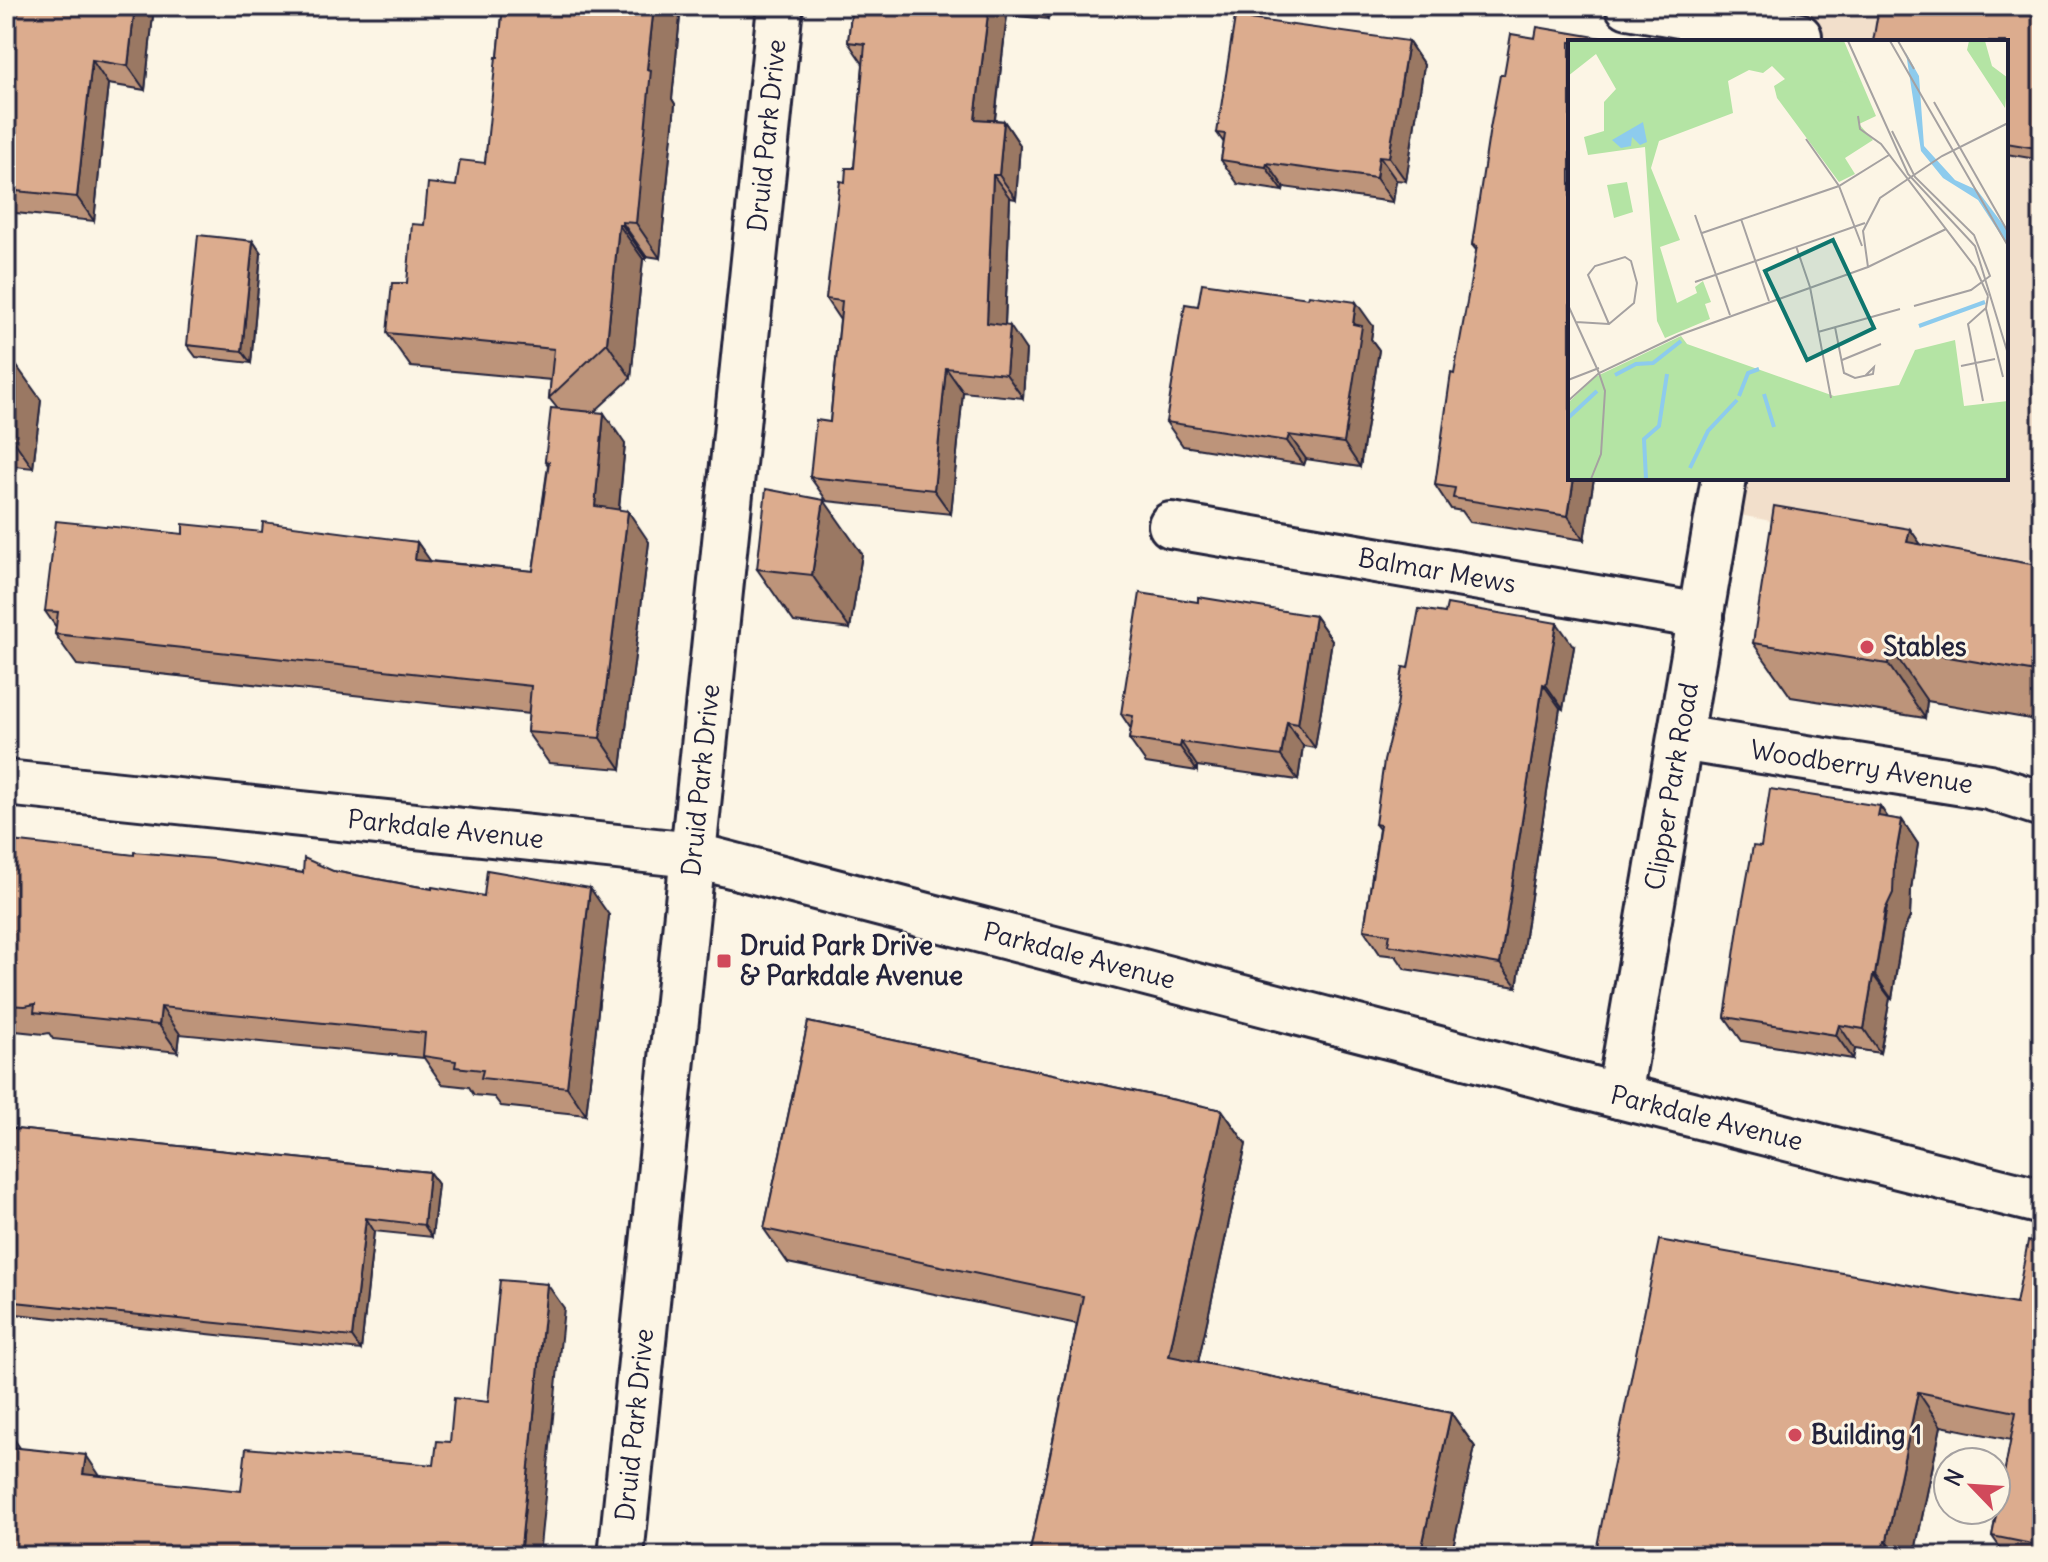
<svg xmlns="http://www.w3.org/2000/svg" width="2048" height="1562" viewBox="0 0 2048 1562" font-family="Delius,sans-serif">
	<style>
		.built { fill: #f2dfcb }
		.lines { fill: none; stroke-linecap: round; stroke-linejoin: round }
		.street-casing { stroke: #22223b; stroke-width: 50 }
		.secondary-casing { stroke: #22223b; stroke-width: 50 }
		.street { stroke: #fcf5e5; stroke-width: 44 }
		.secondary { stroke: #fcf5e5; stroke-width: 44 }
		.wall { fill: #bd947a; stroke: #22223b; stroke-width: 2 }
		.shaded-wall { fill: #9a7863; stroke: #22223b; stroke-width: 2 }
		.building { fill: #dcac8e; stroke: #22223b; stroke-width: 2 }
		.poi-dot { fill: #d1495b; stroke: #fcf5e5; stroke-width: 3 }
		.labels { text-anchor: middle; stroke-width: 6; stroke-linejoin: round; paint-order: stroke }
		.street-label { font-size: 26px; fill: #22223b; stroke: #fcf5e5 }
		.poi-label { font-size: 26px; font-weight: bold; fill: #22223b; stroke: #fcf5e5; text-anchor: start }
		.inset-river { fill: none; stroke: #8dcbed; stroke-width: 4 }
		.inset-road { fill: none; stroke: #a5a1a1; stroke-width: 2 }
		.view { fill: #0f766e; fill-opacity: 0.15; stroke: #0f766e; stroke-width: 4 }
		.inset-edge { fill: none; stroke: #22223b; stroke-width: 4 }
	</style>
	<rect width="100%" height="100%" fill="#fcf5e5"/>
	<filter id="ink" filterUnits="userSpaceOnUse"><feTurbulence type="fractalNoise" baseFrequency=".0125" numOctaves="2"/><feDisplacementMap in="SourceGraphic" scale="16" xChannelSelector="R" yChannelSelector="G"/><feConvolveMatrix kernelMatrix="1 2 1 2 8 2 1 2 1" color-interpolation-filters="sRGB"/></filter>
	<g filter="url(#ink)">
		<!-- built -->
		<polygon class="built" points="1802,6 2042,6 2042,573 1719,511 1724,478 2006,478 2006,42 1796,42"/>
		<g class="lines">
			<!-- street casing -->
			<g class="street-casing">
				<g id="street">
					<polyline points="1628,6 1799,36"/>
					<path id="s1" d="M1171 525 1701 616"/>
					<path id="s2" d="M1680 738 1989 787 2042 804"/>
					<path id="s3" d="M6 783 693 855 1619 1096 2042 1202"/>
					<path id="s4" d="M1619 1096 1724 478"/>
				</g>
			</g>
			<!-- secondary casing -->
			<g class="secondary-casing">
				<g id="secondary">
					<path id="s5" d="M621 1556 780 6"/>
				</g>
			</g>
			<!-- street -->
			<use href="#street" class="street"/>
			<!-- secondary -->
			<use href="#secondary" class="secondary"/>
		</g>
		<!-- wall -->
		<g class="wall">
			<polygon points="6,6 154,6 145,90 108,84 94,221 6,212"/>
			<polygon points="503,6 681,6 672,99 675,104 660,258 646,256 646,259 643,259 631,378 594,412 625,444 619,510 649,542 621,769 549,763 527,732 529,714 77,665 55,634 56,627 45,611 183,534 262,532 417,542 430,561 533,571 548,465 545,461 557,408 549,398 551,380 411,367 387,333 407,283 424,225 456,186 485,163 498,57"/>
			<polygon points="852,6 1049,6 1048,19 1007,15 995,120 1004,121 1020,145 1016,199 1010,198 1005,326 1026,350 1023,398 963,392 951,514 827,501 810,477 830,422 840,320 826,299 845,182 854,168 863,64 848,42"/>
			<polygon points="2042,6 2042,160 2006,154 2006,42"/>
			<polygon points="1408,41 1424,65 1406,181 1396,180 1393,202 1284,187 1283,191 1238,184 1221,160 1224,143 1217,133"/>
			<polygon points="1504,75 1570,478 1594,478 1584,540 1470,522 1462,511 1451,509 1435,485 1477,251 1472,245"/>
			<polygon points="253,241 261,253 251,363 196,357 187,345"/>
			<polygon points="1373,326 1371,339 1379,350 1360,467 1306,459 1304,465 1183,446 1166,422"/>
			<polygon points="6,357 41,400 33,468 6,465"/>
			<polygon points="1910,529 1921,545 2042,566 2042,721 1927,701 1925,718 1791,697 1753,643"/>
			<polygon points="862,554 850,629 794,622 757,569"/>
			<polygon points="1198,602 1315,616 1332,640 1315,748 1303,746 1298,780 1197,766 1197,771 1146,763 1129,739 1131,729 1121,714"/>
			<polygon points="1574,647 1563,709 1560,708 1517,987 1405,969 1396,956 1380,954 1364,930 1379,829 1375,824"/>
			<polygon points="1880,806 1888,818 1902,820 1918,844 1911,889 1910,917 1902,934 1892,999 1890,998 1880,1053 1855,1049 1853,1059 1742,1041 1725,1017 1761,847"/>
			<polygon points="6,842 303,873 333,871 432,889 609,915 586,1115 501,1106 494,1097 474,1095 469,1087 442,1084 424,1058 180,1034 178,1052 53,1039 49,1033 44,1034 6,1030"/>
			<polygon points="808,1022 1222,1110 1246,1144 1198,1362 1451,1413 1475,1447 1451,1556 1029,1556 1077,1324 788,1263 764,1229"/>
			<polygon points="6,1128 429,1172 438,1184 432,1237 374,1231 361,1350 6,1313"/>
			<polygon points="2042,1243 2042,1556 2006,1556 1992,1536 2011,1440 1941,1426 1914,1556 1595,1556 2016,1304"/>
		</g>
		<!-- shaded-wall -->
		<g class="shaded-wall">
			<polygon points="135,6 154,6 145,90 128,66"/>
			<polygon points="654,6 681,6 672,99 675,104 660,258 636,223 647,69"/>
			<polygon points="989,6 1001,6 1007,15 992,142 975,119"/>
			<polygon points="1039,6 1049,6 1048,19"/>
			<polygon points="1408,41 1424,65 1406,181 1389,157"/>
			<polygon points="92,60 108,84 94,221 77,197"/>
			<polygon points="1004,121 1020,145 1016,199 999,175"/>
			<polygon points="1379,156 1396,180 1393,202 1376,178"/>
			<polygon points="1267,163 1284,187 1283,191 1266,167"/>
			<polygon points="993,175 1010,198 1004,347 987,323"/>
			<polygon points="622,222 646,256 646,259 622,225"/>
			<polygon points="619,225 643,259 631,378 607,343"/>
			<polygon points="253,241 261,253 251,363 242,351"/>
			<polygon points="1356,302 1373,326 1371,339 1379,350 1360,467 1344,443 1353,324"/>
			<polygon points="1010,326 1026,350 1023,398 1006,374"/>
			<polygon points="11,358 41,400 33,468 6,430 6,401"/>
			<polygon points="946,368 963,392 951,514 934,490"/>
			<polygon points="604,413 625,444 616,537 595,506"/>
			<polygon points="1289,435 1306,459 1304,465 1287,441"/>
			<polygon points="1574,478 1594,478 1584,540 1568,516"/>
			<polygon points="824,500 862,554 850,629 812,575"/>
			<polygon points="628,511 649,542 621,769 600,738"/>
			<polygon points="1910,529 1948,583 1907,542"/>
			<polygon points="417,542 439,573 415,560"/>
			<polygon points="1315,616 1332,640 1315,748 1298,724"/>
			<polygon points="1557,623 1574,647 1563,709 1546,685"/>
			<polygon points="1890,647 1927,701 1925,718 1888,664"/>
			<polygon points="1543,684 1560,708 1517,987 1500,964"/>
			<polygon points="1287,722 1303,746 1298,780 1281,756"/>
			<polygon points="1181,742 1197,766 1197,771 1180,747"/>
			<polygon points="1880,806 1896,830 1878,816"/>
			<polygon points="1902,820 1918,844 1911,889 1910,917 1902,934 1892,999 1875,975"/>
			<polygon points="590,888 609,915 586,1115 567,1087"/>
			<polygon points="1873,975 1890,998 1880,1053 1864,1029"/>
			<polygon points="161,1007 180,1034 178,1052 159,1025"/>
			<polygon points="1839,1025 1855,1049 1853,1059 1836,1035"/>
			<polygon points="1222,1110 1246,1144 1192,1390 1169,1356"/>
			<polygon points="429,1172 438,1184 432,1237 424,1225"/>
			<polygon points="366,1218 374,1231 361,1350 352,1337"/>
			<polygon points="547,1284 564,1308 539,1556 520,1556"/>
			<polygon points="1918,1392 1941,1426 1914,1556 1898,1556 1887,1540"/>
			<polygon points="1451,1413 1475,1447 1451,1556 1420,1556"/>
			<polygon points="11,1435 28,1459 10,1447"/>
			<polygon points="86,1455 102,1479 83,1474"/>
			<polygon points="1885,1540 1897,1556 1882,1556"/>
		</g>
		<!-- building -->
		<g class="building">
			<polygon points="6,6 135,6 128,66 92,60 77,197 6,190"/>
			<polygon points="503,6 654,6 647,69 651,70 636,223 622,222 622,225 619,225 607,343 549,398 554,349 387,333 392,283 407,283 412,224 424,225 428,183 456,186 460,160 485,163 496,57 498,57"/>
			<polygon points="852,6 989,6 975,119 1004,121 999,175 993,175 987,323 1010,326 1006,374 946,368 934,490 810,477 816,420 830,422 842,301 826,299 840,181 845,182 846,168 854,168 865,44 848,42"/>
			<polygon points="1879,6 2042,6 2042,149 2006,143 2006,42 1873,42"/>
			<polygon points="1235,17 1408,41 1389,157 1379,156 1376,178 1267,163 1266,167 1221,160 1225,134 1217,133"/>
			<polygon points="1537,27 1625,42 1570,42 1570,478 1574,478 1568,516 1453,498 1455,488 1435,485 1451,373 1454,374 1477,246 1472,245 1489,134 1500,75 1504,75 1511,34 1535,38"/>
			<polygon points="198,235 253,241 242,351 187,345"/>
			<polygon points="1202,283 1308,298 1309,295 1356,302 1353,324 1362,326 1344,443 1289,435 1287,441 1166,422 1185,304 1198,306"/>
			<polygon points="6,357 11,358 6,401"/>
			<polygon points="551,408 604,413 595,506 628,511 600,738 527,732 531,686 55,634 58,612 45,611 56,521 183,534 183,524 262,532 263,522 417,542 415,560 533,571 549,462 545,461"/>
			<polygon points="766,489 824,500 812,575 757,569"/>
			<polygon points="1774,506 1910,529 1907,542 2042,566 2042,673 1890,647 1888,664 1753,643"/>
			<polygon points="1140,593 1198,602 1198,597 1315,616 1298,724 1287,722 1281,756 1181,742 1180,747 1129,739 1133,716 1121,714"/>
			<polygon points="1447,604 1557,623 1546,685 1543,684 1500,964 1388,945 1390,934 1364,930 1380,825 1375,824 1384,761 1397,706 1403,667 1408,668 1419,609 1445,613"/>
			<polygon points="1770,789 1880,806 1878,816 1902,820 1894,865 1893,893 1885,910 1875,975 1873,975 1864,1029 1839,1025 1836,1035 1725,1017 1738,928 1753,846 1761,847"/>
			<polygon points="11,841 134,855 134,852 213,859 303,873 304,858 333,871 432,889 432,887 484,896 487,870 590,888 567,1087 481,1078 483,1070 455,1067 456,1061 423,1056 425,1033 161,1007 159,1025 34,1012 35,1004 25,1006 6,1005 6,842"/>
			<polygon points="808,1022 1222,1110 1169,1356 1451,1413 1420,1556 1029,1556 1083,1296 764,1229"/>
			<polygon points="6,1128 429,1172 424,1225 366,1218 352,1337 6,1301"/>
			<polygon points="1659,1240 2016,1304 2028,1241 2042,1243 2042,1546 1992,1536 2016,1412 1918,1392 1887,1540 1885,1540 1882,1556 1595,1556"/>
			<polygon points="500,1280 547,1284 520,1556 6,1556 6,1434 11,1435 10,1447 86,1455 83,1474 241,1491 246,1448 434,1465 437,1441 450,1442 454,1398 488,1402"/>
		</g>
	</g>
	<!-- markers -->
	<g class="poi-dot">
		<circle cx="1867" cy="647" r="8"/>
		<rect x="716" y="953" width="16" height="16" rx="4"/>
		<circle cx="1795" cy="1435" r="8"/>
	</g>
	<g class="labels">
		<!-- street labels -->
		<g class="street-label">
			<text dy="9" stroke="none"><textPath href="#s5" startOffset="1428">Druid Park Drive</textPath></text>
			<text dy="9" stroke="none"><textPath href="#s1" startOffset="270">Balmar Mews</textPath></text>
			<text dy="9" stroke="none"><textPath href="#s2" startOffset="184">Woodberry Avenue</textPath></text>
			<text dy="9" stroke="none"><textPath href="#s5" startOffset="780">Druid Park Drive</textPath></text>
			<text dy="9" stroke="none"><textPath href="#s4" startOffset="314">Clipper Park Road</textPath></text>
			<text dy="9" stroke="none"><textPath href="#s3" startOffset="442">Parkdale Avenue</textPath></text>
			<text dy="9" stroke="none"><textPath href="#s3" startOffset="1090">Parkdale Avenue</textPath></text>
			<text dy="9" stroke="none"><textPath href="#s3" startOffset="1738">Parkdale Avenue</textPath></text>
			<text dy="9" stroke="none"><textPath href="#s5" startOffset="132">Druid Park Drive</textPath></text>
		</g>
		<!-- poi labels -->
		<g class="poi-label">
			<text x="1883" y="656">Stables</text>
			<text x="740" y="955">Druid Park Drive<tspan x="740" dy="30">&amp; Parkdale Avenue</tspan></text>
			<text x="1811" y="1444">Building 1</text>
		</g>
	</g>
	<!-- overview -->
	<g transform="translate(1568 40)">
		<rect width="440" height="440" fill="#fcf5e5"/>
		<path d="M401 1H417L424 26 440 38 437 68 399 10ZM59 142 65 172 46 178 39 145Z" fill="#b4e4a4"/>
		<path d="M0 1H276L308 76 291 84 305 100 277 118 287 134 271 142 209 58 206 46 217 39 204 26 195 33 181 30 160 41 165 73 91 101 83 128 112 200 92 207 109 263 129 253 127 247 135 241 143 262 137 264 142 279 97 298 89 281 77 107 20 115 16 97 36 91V62L48 49 28 14 0 36ZM113 296 119 304 266 356 331 345 347 310 387 300 396 366 440 361V439H0V363L27 337Z" fill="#b4e4a4"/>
		<path d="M260 53a12 12 0 1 1 24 0a12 12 0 1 1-24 0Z" fill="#b4e4a4"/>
		<path d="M338 13 351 36 356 106 387 140 409 150 440 191V206L410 160 375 138 353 111ZM75 82 79 102 72 105 64 97 63 106 53 108 44 100Z" fill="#8dcbed"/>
		<path class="inset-river" d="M351 286 417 262M47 335 68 324 85 323 113 301M196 354 206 387M171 356 180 333 191 329M0 378 29 351M122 428 140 391 169 360M78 439 76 399 91 386 99 334"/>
		<path class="inset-road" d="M280 1 340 134 407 206 440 314M322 1 440 206M330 1 346 29M366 62 440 192M290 76 292 89 313 104 407 227 420 256M324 91 347 137 406 195 422 236 403 250 346 266M238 99 271 146 294 206M127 175 162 275M173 179 201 261M134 193 271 146 321 115M228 206 242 247 263 358M300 227 378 189M127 242 297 183M0 265 31 333M418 269 435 337M8 282 41 284 66 263 69 243 63 221 57 217 27 226 20 235 41 284M267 287 276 333 287 338 305 334 306 327 297 336M250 292 332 269M274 320 313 304M393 326 427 319M0 340 31 328M0 361 31 333 111 295 300 227 295 191 312 158 374 116 440 83M415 361 400 284 418 268 420 256M23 439 33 414 37 351 31 333"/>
		<path class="view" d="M265 200 306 288 239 320 197 231Z"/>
		<rect width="440" height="440" class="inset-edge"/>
	</g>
	<!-- margin -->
	<rect width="2048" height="1562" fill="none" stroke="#fcf5e5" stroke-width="32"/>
	<rect x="16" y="16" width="2016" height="1530" fill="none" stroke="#22223b" stroke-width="3" filter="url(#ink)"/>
	<!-- north arrow -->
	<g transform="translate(1972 1486) rotate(295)"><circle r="38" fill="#fcf5e5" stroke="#a5a1a1" stroke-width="2"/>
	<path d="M0-6L14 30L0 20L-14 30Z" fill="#d1495b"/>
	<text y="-12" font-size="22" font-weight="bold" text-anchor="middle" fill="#22223b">N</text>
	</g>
</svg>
